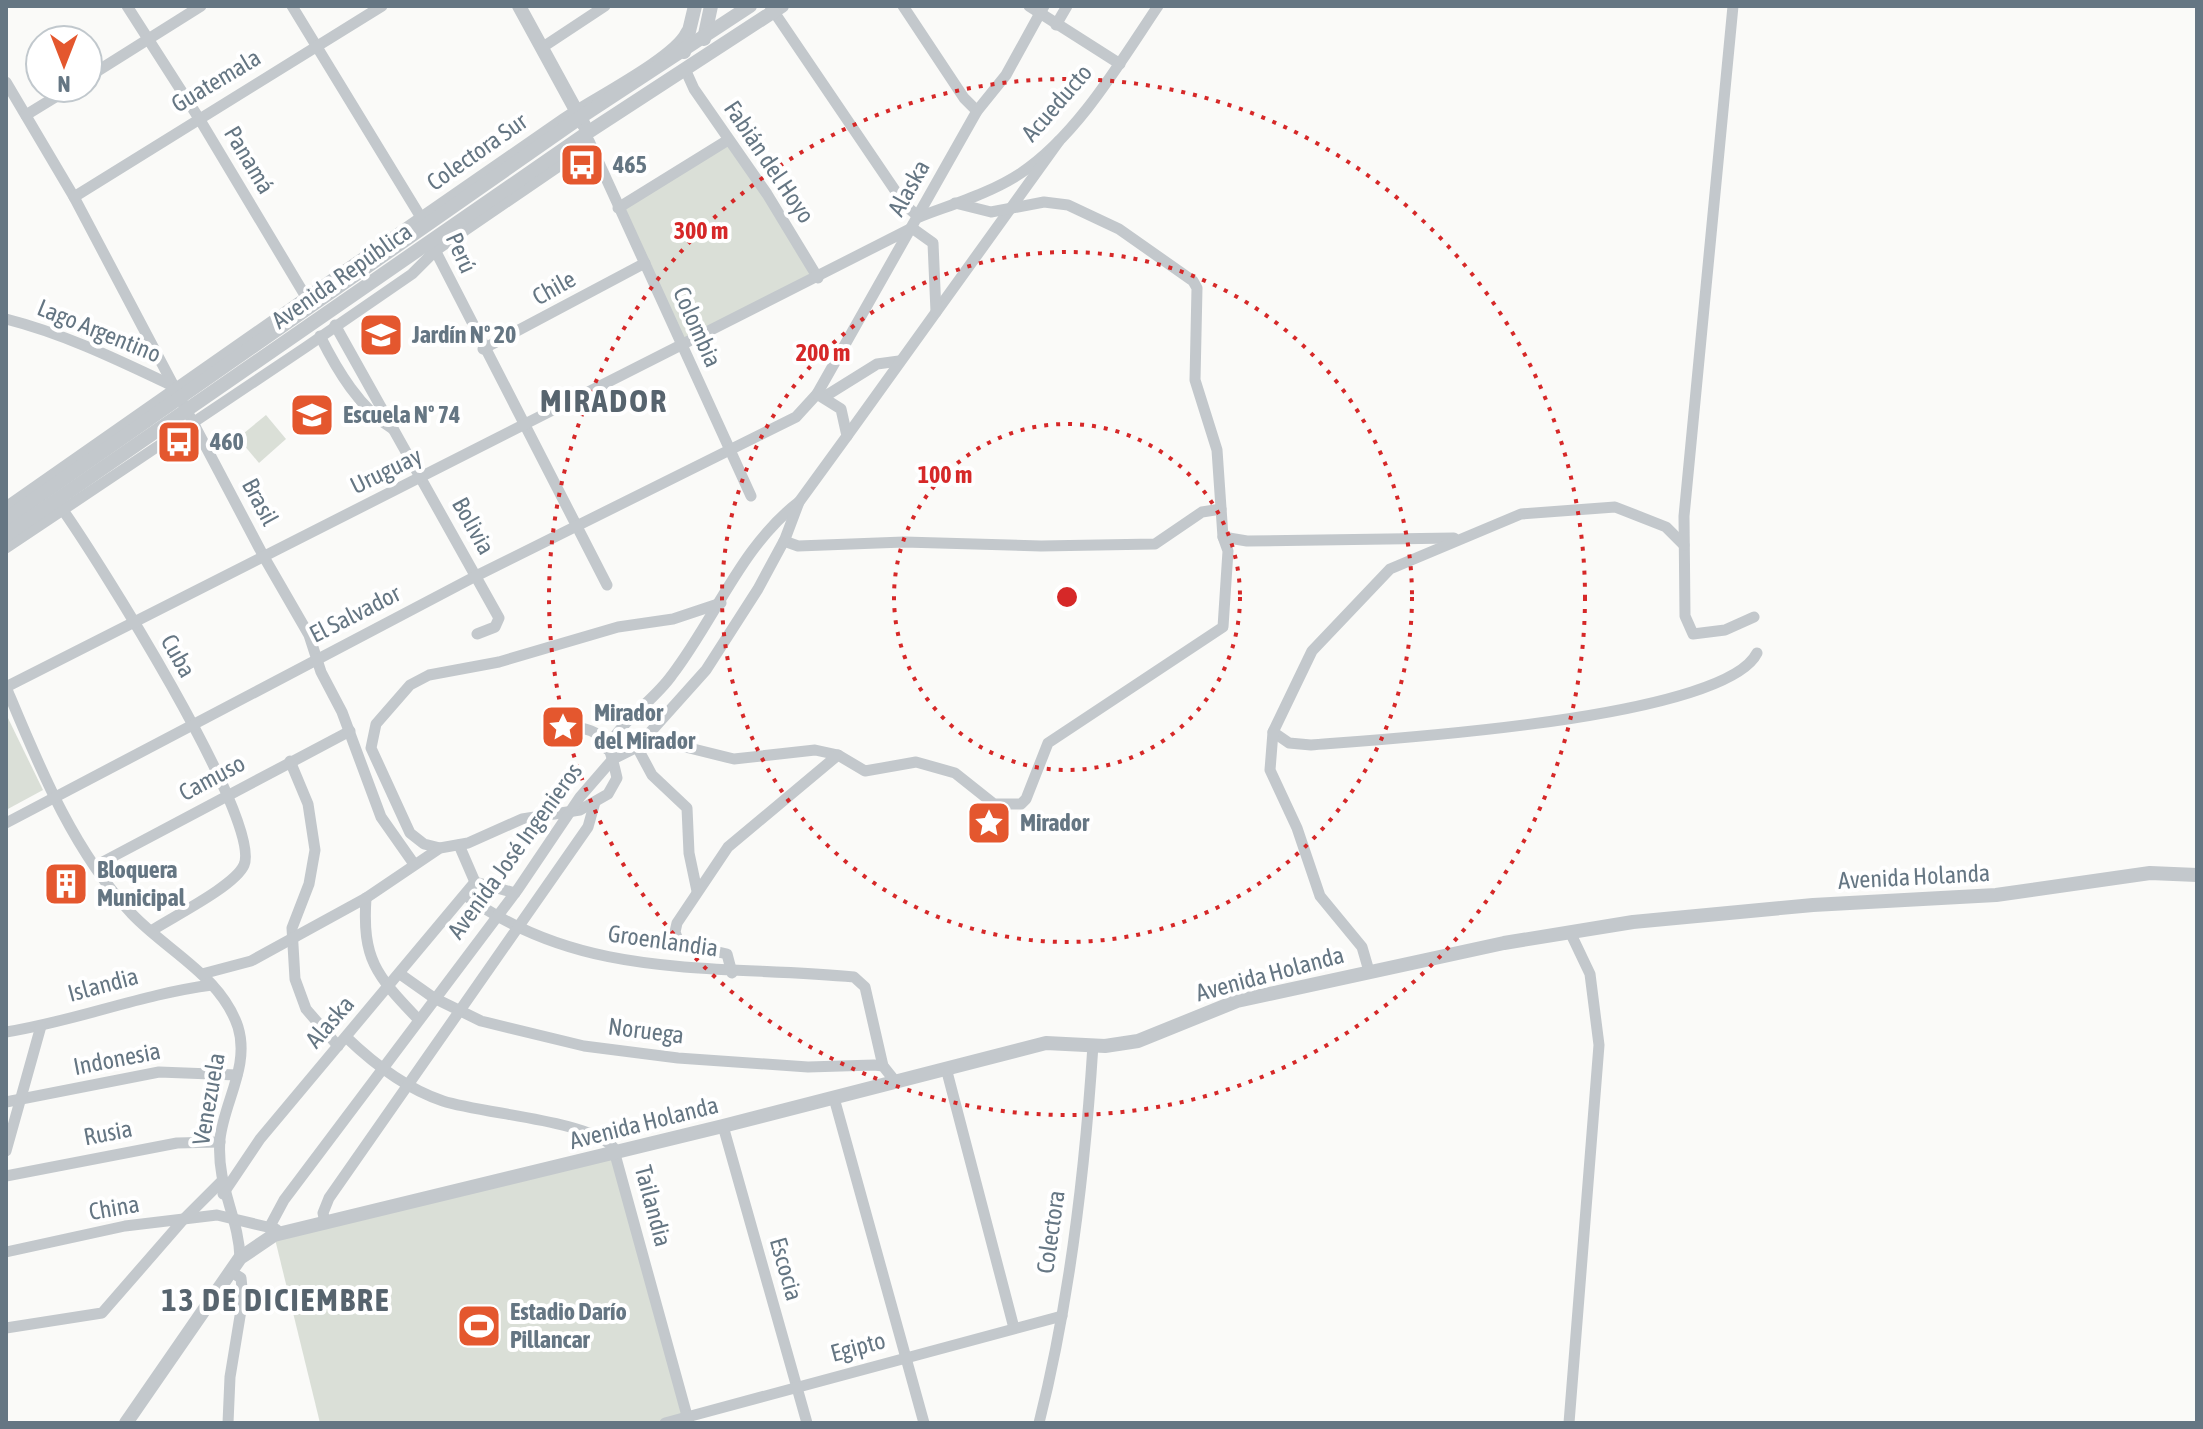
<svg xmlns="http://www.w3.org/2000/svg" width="2203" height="1429" viewBox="0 0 2203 1429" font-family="'Asap Condensed',sans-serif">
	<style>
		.green { fill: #dadfd7 }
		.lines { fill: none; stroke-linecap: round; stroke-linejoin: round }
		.minor { stroke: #c3c8cc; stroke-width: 11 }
		.tertiary { stroke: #c3c8cc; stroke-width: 14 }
		.ring { fill: none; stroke: #d62828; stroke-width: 4; stroke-dasharray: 4 8 }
		.labels { text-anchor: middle; stroke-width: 8; stroke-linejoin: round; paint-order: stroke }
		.street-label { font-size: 24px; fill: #657683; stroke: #fff }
		.poi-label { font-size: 24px; font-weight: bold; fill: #657683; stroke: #fff; text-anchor: start }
		.district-label { font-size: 32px; font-weight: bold; letter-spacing: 2px; fill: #57646e; stroke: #fff }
		.centre { fill: #d62828; stroke: #fff; stroke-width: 4 }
		.ring-label { font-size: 24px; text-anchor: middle; font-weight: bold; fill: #d62828; stroke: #fff; stroke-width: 8; stroke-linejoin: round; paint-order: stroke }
	</style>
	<rect width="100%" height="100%" fill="#fafaf8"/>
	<!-- green -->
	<g class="green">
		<polygon points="728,140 818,278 681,345 618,208"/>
		<polygon points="266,415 286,439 259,463 238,438"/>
		<polygon points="6,714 43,790 6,810"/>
		<polygon points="615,1152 688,1417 665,1423 320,1423 274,1235"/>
	</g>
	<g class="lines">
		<!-- minor -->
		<g class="minor">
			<polyline points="127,6 200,120 306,297"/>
			<polyline points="292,6 425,224"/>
			<polyline points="770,6 905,205 919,217"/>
			<polyline points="903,6 964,98 977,111"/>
			<polyline points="1029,6 1120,64"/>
			<polyline points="1733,6 1684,516 1685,616 1693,634 1725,630 1754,617"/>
			<polyline points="1056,25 1067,6"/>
			<polyline points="543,47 605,6"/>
			<polyline points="685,69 694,89 767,194 818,278"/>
			<polyline points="88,77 201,6"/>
			<polyline points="6,82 74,197 264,557 309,635 321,672 342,712 381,817 414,864"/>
			<polyline points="26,115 70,88"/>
			<polyline points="589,141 751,496"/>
			<polyline points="74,197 382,6"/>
			<polyline points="618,208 728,140"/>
			<path d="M919 217C953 204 991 193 1021 173 1077 136 1121 61 1158 6"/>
			<polyline points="434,248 607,585"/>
			<path d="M6 319C65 334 118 360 173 386"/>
			<polyline points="335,325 499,618 495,627 477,634"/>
			<path d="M320 336C337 370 360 409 393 429"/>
			<polyline points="483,349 645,263"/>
			<polyline points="824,397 877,364 899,361"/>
			<polyline points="847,436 1059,141"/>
			<path d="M60 506C94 553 263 821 244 865 235 886 172 917 151 931"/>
			<path d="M6 507C191 376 377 248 563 119 590 100 674 58 686 32"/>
			<polyline points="1223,537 1247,541 1454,538"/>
			<polyline points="784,541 798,546 904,542 1041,546 1155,544 1202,512 1221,509"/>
			<polyline points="6,548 306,347 412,274 435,251 590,145"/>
			<polyline points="6,687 912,228 933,243 936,312"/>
			<path d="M6 687C39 766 72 849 132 914 167 951 221 976 238 1027 250 1066 224 1102 220 1139 216 1186 239 1217 240 1258"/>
			<path d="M1273 732 1289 743 1311 745C1388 739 1724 719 1757 653"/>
			<polyline points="645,737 734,759 815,750 838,755 865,771 916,762 955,773 994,804 1021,804 1026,799 1048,743 1223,627 1228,551 1223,537 1217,450 1195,380 1197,288 1193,281 1119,229 1068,205 1044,202 991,212 955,203"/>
			<polyline points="637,747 652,775 687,808 689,853 697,891"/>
			<path d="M607 749C622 719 653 702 672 675 715 619 742 545 799 502"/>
			<polyline points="290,761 308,804 315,850 309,884 292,928 295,979 306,1009 338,1046"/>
			<polyline points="6,823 476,576 796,417 817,394 977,111 1006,75 1044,6"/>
			<polyline points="459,845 475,882 515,893"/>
			<polyline points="440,848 424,844 410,833 371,748 376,724 410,685 429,675 499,662 618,627 673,619 721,603"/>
			<polyline points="97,865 350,731"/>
			<path d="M465 895C583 982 717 964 854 977L865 987 883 1066"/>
			<path d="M366 898C362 959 376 975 417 1018"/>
			<polyline points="1369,971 1362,947 1320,896 1297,828 1270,770 1273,732 1312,651 1390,569 1521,514 1615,507 1666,527 1684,545"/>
			<polyline points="732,973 727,954 679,943 675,932 677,923 728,847 838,755"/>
			<path d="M202 974 251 961 366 898 440 848 468 843 522 819 580 810 608 794 617 778C607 734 604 731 560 724"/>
			<polyline points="400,974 434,998 481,1021 584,1046 678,1058 808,1067 874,1065 883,1066 895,1081"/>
			<path d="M6 1032C76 1021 142 994 212 985"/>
			<path d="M346 1037C373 1063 407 1089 443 1101 483 1114 587 1120 613 1147L689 1423"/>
			<polyline points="946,1068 1014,1328"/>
			<polyline points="834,1098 924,1423"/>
			<polyline points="6,1102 159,1072 237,1075"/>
			<polyline points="723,1126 807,1423"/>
			<polyline points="6,1151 41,1026"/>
			<polyline points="6,1176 177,1143 220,1142"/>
			<polyline points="223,1194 260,1139 475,882"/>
			<polyline points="325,1222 323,1213 329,1198 588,827 595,802"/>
			<polyline points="269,1228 284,1200 518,889 580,797 613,759 637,747 706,670 758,589 785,539 799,502 847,436 841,409 817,394"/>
			<polyline points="6,1252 125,1226 217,1215 276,1229"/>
			<polyline points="6,1328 102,1313 183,1220 222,1181"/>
			<polyline points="228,1423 230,1377 243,1298 241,1278 230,1271"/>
			<polyline points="665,1423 1062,1316"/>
			<path d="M1039 1423C1070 1300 1085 1171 1093 1045"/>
			<polyline points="1569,1423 1599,1045 1590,974 1570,932"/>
		</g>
		<!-- tertiary -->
		<g class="tertiary">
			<polyline points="519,6 584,125"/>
			<polyline points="704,39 711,6"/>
			<polyline points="684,52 695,6"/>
			<polyline points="6,519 581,117 750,6"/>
			<polyline points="6,535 587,133 782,6"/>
			<polyline points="126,1423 240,1258 274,1235 723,1126 1046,1043 1105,1046 1138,1041 1237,1001 1504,943 1633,922 1813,905 1996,895 2150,873 2197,875"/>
		</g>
	</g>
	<!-- distance rings -->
	<g class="ring">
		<circle cx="1067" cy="597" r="173"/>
		<circle cx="1067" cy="597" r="345"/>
		<circle cx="1067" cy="597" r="518"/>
	</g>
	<!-- icons -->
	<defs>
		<g id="bus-square" transform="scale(2.3)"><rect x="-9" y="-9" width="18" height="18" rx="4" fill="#e4572e" stroke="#fff"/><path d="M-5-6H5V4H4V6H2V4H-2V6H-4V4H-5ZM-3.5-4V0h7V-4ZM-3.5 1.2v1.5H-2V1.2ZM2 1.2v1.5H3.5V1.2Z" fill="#fff"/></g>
		<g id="school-square" transform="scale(2.3)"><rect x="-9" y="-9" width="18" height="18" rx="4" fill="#e4572e" stroke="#fff"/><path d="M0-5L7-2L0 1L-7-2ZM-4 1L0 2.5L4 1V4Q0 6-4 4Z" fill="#fff"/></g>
		<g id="sight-square" transform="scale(2.3)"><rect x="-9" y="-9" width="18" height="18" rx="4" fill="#e4572e" stroke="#fff"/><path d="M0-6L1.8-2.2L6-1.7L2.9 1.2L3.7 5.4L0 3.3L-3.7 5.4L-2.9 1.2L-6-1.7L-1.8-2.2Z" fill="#fff"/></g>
		<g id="building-square" transform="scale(2.3)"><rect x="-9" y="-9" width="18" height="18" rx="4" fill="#e4572e" stroke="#fff"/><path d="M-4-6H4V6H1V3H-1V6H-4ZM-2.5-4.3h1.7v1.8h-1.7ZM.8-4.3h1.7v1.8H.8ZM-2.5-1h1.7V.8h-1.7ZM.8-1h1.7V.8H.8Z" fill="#fff"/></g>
		<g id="stadium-square" transform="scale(2.3)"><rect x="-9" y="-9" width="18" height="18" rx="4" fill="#e4572e" stroke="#fff"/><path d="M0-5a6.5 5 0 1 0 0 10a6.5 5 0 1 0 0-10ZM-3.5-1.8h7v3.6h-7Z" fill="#fff"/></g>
	</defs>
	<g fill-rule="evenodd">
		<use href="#bus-square" x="582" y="165"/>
		<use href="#school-square" x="381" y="335"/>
		<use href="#school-square" x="312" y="415"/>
		<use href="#bus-square" x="179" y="442"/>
		<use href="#sight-square" x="563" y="727"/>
		<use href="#sight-square" x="989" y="823"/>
		<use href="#building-square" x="66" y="884"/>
		<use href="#stadium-square" x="479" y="1326"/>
	</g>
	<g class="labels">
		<!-- street labels -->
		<g class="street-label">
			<text transform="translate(216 81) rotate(-31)" y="8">Guatemala</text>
			<text transform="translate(1057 103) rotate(-49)" y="8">Acueducto</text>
			<text transform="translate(477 152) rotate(-35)" y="8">Colectora Sur</text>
			<text transform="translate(249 160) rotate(59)" y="8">Panamá</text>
			<text transform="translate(769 162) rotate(56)" y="8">Fabián del Hoyo</text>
			<text transform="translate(909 188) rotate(-61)" y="8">Alaska</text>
			<text transform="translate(461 253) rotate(66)" y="8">Perú</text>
			<text transform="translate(342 276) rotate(-35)" y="8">Avenida República</text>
			<text transform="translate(554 288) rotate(-29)" y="8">Chile</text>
			<text transform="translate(697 327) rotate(66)" y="8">Colombia</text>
			<text transform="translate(99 331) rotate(22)" y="8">Lago Argentino</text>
			<text transform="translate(386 471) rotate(-26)" y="8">Uruguay</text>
			<text transform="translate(260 502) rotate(62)" y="8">Brasil</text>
			<text transform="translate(473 526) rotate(61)" y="8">Bolivia</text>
			<text transform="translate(355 614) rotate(-27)" y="8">El Salvador</text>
			<text transform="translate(178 656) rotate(61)" y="8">Cuba</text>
			<text transform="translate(212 778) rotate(-28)" y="8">Camuso</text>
			<text transform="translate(515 851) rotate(-54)" y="8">Avenida José Ingenieros</text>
			<text transform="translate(1914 877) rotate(-3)" y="8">Avenida Holanda</text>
			<text transform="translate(663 941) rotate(8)" y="8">Groenlandia</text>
			<text transform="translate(1270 974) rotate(-15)" y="8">Avenida Holanda</text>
			<text transform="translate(103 985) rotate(-15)" y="8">Islandia</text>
			<text transform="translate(330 1022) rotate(-49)" y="8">Alaska</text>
			<text transform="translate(646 1031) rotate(7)" y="8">Noruega</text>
			<text transform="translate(117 1059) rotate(-11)" y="8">Indonesia</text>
			<text transform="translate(209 1099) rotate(-80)" y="8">Venezuela</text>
			<text transform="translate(644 1123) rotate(-14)" y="8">Avenida Holanda</text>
			<text transform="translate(108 1133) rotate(-11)" y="8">Rusia</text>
			<text transform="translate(653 1206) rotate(75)" y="8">Tailandia</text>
			<text transform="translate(114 1208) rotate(-10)" y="8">China</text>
			<text transform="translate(1051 1232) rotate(-82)" y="8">Colectora</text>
			<text transform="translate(786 1269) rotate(74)" y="8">Escocia</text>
			<text transform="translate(858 1347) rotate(-15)" y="8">Egipto</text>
		</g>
		<!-- poi labels -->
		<g class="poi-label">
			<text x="613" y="173">465</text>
			<text x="412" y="343">Jardín Nº 20</text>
			<text x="343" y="423">Escuela Nº 74</text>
			<text x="210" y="450">460</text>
			<text x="594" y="721">Mirador<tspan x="594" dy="28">del Mirador</tspan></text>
			<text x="1020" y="831">Mirador</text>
			<text x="97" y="878">Bloquera<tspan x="97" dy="28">Municipal</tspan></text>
			<text x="510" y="1320">Estadio Darío<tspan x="510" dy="28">Pillancar</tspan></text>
		</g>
		<!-- district labels -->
		<g class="district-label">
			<text x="604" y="412">MIRADOR</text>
			<text x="276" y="1311">13 DE DICIEMBRE</text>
		</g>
	</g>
	<circle cx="1067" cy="597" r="12" class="centre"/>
	<g class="ring-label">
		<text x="701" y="239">300 m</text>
		<text x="823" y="361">200 m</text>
		<text x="945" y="483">100 m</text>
	</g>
	<!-- border -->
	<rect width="2203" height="1429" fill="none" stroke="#657683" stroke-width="16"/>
	<!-- north arrow -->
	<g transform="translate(64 64) rotate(180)"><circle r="38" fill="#ffffff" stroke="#c1c8cd" stroke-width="2"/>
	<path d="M0-6L14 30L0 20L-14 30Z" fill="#e4572e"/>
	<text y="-12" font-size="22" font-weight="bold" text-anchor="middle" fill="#657683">N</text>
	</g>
</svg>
